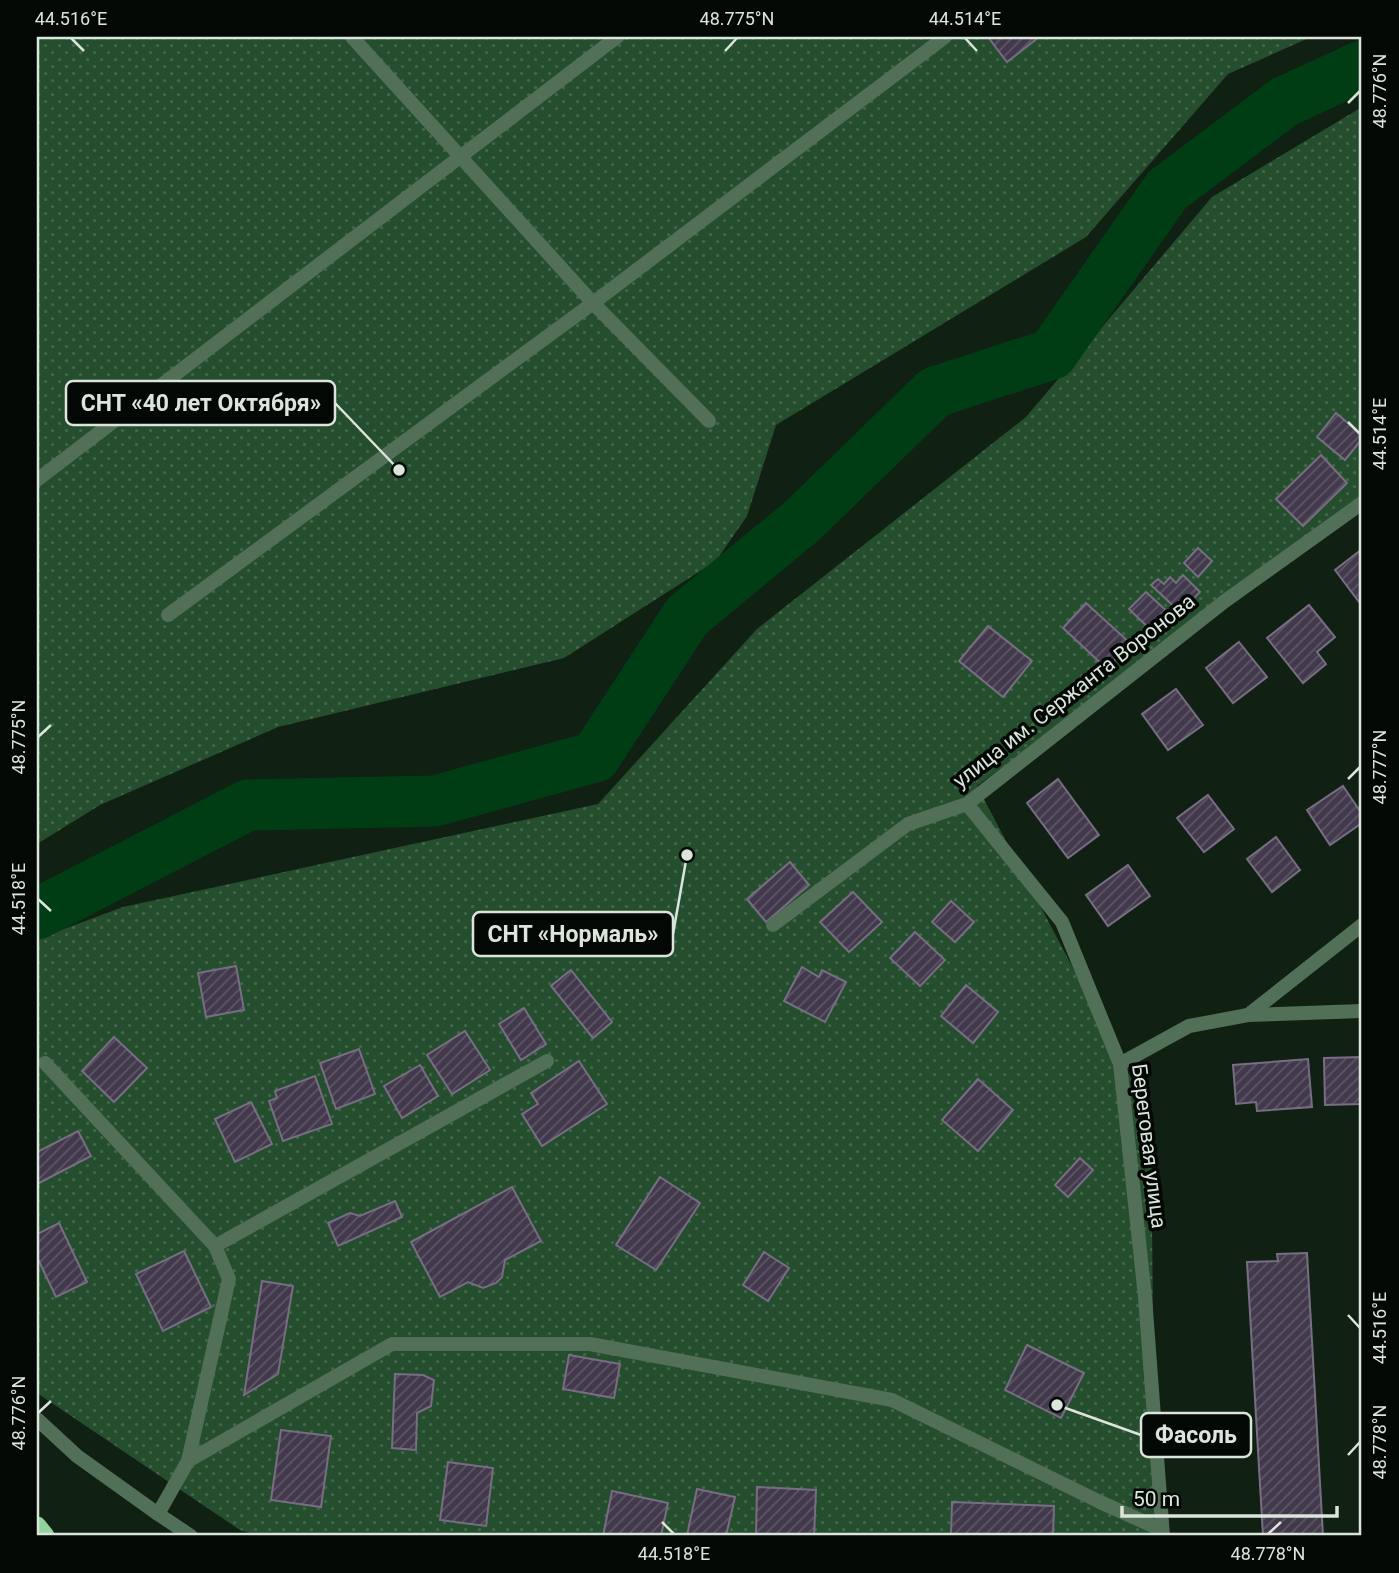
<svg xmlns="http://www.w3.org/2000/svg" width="1399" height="1573" viewBox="0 0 1399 1573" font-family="Roboto,sans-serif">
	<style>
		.grass { fill: url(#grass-dots) }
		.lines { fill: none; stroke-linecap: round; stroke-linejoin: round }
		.river { stroke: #003d14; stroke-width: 51 }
		.building { fill: url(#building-hatch); stroke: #786e83; stroke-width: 2 }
		.service { stroke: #526f57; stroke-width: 14 }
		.minor { stroke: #526f57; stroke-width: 14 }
		.trunk { stroke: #91d59c; stroke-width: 19 }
		.ticks { fill: none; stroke: #dbe5dc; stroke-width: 2.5 }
		.labels { text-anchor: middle; stroke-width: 7; stroke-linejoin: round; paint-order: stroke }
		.street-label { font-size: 21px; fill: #dbe5dc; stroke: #030804 }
		.leader { fill: none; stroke: #dbe5dc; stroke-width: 2.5 }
		.callout-dot { fill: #dbe5dc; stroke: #030804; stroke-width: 2.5 }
		.callout { fill: #030804; stroke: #dbe5dc; stroke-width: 2.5 }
		.callout-label { font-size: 23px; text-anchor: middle; font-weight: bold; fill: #dbe5dc }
		.neatline { fill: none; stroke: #dbe5dc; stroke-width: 2.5 }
		.ticks-label { font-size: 18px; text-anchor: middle; fill: #dbe5dc }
	</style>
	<defs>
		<pattern id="grass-dots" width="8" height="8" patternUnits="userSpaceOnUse" patternTransform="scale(1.75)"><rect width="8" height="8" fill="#254e2e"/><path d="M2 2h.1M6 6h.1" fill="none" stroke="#44674c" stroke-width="1.8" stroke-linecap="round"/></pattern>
		<pattern id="building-hatch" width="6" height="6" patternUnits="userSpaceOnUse" patternTransform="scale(1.75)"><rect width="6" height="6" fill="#43394c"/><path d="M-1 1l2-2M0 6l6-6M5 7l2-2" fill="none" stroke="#5e5665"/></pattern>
	</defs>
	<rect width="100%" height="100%" fill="#102013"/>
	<!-- grass -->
	<g class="grass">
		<polygon points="37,37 1311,37 1228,74 1086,237 776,425 747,516 716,561 564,658 278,727 100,805 37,844"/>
		<polygon points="1362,107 1362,503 977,786 1151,1116 1155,1536 260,1536 240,1530 37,1393 37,939 123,907 598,804 757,629 1026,417 1212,197"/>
	</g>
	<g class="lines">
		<!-- river -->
		<polyline class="river" points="37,914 248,805 435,801 595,757 687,616 802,521 935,392 1052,354 1167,190 1284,102 1362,66"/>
	</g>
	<!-- building -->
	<g class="building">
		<polygon points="988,37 1039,37 1007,62"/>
		<polygon points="1336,413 1362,435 1362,439 1345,460 1317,437"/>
		<polygon points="1321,455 1347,483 1303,526 1276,499"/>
		<polygon points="1198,548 1212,561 1198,577 1184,563"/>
		<polygon points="1362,549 1362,606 1335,570"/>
		<polygon points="1183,575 1200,592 1180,612 1151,585 1158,579 1164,584 1170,577 1176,583"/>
		<polygon points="1146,592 1171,615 1154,633 1129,609"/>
		<polygon points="1086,603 1130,643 1107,669 1063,628"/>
		<polygon points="1309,605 1335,637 1317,652 1326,664 1303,683 1267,638"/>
		<polygon points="988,626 1032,661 1003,697 959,661"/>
		<polygon points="1239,642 1267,677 1233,703 1206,668"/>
		<polygon points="1176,689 1203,725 1168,750 1142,714"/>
		<polygon points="1058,779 1099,835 1068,858 1027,803"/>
		<polygon points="1343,786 1362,814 1362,823 1330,845 1307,810"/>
		<polygon points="1208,795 1234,829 1204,852 1177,818"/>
		<polygon points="1276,837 1300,870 1272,892 1247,859"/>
		<polygon points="790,862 809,885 766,922 747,899"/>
		<polygon points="1128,865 1150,896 1108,926 1086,895"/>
		<polygon points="853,892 882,922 849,952 820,922"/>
		<polygon points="951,901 974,922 955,942 932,922"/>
		<polygon points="915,932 945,960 920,986 890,958"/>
		<polygon points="236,966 244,1010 206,1017 198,973"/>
		<polygon points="802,967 819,977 822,970 846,982 825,1022 784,1001"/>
		<polygon points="571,970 612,1022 593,1038 551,986"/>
		<polygon points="966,985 998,1012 973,1043 941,1016"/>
		<polygon points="524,1008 546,1044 521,1060 499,1024"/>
		<polygon points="465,1031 490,1070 452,1094 427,1055"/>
		<polygon points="114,1037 147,1068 114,1102 82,1071"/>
		<polygon points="359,1049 375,1094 336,1109 320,1063"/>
		<polygon points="1362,1057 1362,1104 1325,1105 1324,1058"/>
		<polygon points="1308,1059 1312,1107 1257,1111 1256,1102 1236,1104 1233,1065"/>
		<polygon points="579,1061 607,1104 542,1146 522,1114 538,1104 531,1093"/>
		<polygon points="420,1065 438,1096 402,1118 384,1086"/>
		<polygon points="315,1076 332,1124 283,1141 269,1101 277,1098 275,1091"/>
		<polygon points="978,1079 1013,1110 978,1151 942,1120"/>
		<polygon points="251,1102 272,1144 235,1162 215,1119"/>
		<polygon points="78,1131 91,1156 37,1184 37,1152"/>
		<polygon points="1080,1158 1093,1170 1068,1197 1055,1185"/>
		<polygon points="660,1177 700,1203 656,1270 616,1245"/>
		<polygon points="512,1187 541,1241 505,1260 502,1277 496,1283 483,1288 468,1282 440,1297 411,1242"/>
		<polygon points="395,1201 402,1217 338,1246 328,1223 350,1213 360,1216"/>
		<polygon points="59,1223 87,1282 56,1297 37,1257 37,1234"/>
		<polygon points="184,1251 211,1307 163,1331 136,1274"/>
		<polygon points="764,1252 789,1268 768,1301 743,1285"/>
		<polygon points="1307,1253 1323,1536 1263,1536 1247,1262 1278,1261 1277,1254"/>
		<polygon points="262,1281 293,1286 278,1374 244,1395"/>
		<polygon points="1027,1345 1084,1373 1061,1418 1005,1390"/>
		<polygon points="569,1355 620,1364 614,1398 563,1389"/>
		<polygon points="395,1374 423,1375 434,1380 431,1406 417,1413 416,1450 392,1448"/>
		<polygon points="281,1430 331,1436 321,1507 271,1500"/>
		<polygon points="448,1462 493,1468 486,1526 440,1520"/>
		<polygon points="757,1487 816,1490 814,1536 756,1536"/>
		<polygon points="697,1489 735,1497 726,1536 687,1535"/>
		<polygon points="612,1491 668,1503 661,1536 603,1536"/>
		<polygon points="952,1502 1054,1506 1053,1536 951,1536"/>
	</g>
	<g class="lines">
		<!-- service -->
		<g class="service">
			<polyline points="352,37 593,303 709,421"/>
			<polyline points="37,480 617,37"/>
			<polyline points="168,615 593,303 945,37"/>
			<polyline points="45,1063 215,1246"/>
			<polyline points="37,1419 77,1456 158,1514"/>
			<polyline points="188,1461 392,1344 590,1344 892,1400 1100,1502 1162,1530"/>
			<polyline points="191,1536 158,1514 188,1461 229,1279 215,1246 547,1061"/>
		</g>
		<!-- minor -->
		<g class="minor">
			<polyline points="967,804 1062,922 1120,1064 1145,1297 1163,1536"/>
			<polyline points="773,925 908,824 967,804 1225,601 1362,503"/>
			<polyline points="1248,1015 1362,925"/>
			<polyline points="1120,1064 1189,1026 1248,1015 1362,1011"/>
		</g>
		<!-- trunk -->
		<polyline class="trunk" points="37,1526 45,1536"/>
	</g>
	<!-- ticks -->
	<path class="ticks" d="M71 38 84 51M965 38 977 51M725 51 737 38M1348 103 1360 91M1348 422 1360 434M38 737 51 725M1348 779 1360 767M38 899 51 911M1348 1315 1360 1328M38 1413 51 1401M1348 1455 1360 1442M662 1522 674 1534M1268 1534 1281 1522"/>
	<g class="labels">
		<!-- street labels -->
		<g class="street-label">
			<text transform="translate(1074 691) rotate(-38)" y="7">улица им. Сержанта Воронова</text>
			<text transform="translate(1149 1146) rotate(83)" y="7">Береговая улица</text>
		</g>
	</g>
	<!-- callouts -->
	<path class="leader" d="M399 470L335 403M687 855L673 934M1057 1405L1141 1435"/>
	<g class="callout-dot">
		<circle cx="399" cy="470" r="7"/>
		<circle cx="687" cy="855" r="7"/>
		<circle cx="1057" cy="1405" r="7"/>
	</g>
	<g class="callout">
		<rect x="66" y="381" width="269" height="44" rx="7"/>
		<rect x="473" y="912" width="200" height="44" rx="7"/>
		<rect x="1141" y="1413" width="110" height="44" rx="7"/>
	</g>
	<g class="callout-label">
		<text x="201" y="411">СНТ «40 лет Октября»</text>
		<text x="573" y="942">СНТ «Нормаль»</text>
		<text x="1196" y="1443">Фасоль</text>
	</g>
	<!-- border -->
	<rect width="1399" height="1573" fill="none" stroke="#030804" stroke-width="77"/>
	<!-- scale -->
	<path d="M1122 1506v10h215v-10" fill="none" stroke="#dbe5dc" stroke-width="3.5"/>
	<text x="1133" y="1506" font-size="21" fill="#dbe5dc" stroke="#030804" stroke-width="5" paint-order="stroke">50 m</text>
	<rect x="38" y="38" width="1322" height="1496" class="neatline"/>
	<g class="ticks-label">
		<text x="71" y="25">44.516°E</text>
		<text x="737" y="25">48.775°N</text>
		<text x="965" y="25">44.514°E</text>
		<text transform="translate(1380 91) rotate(-90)" y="6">48.776°N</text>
		<text transform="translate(1380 434) rotate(-90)" y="6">44.514°E</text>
		<text transform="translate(19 737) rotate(-90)" y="6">48.775°N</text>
		<text transform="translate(1380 767) rotate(-90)" y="6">48.777°N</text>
		<text transform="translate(19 899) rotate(-90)" y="6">44.518°E</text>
		<text transform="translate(1380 1328) rotate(-90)" y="6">44.516°E</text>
		<text transform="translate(19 1413) rotate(-90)" y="6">48.776°N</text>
		<text transform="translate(1380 1442) rotate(-90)" y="6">48.778°N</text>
		<text x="674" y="1560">44.518°E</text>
		<text x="1268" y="1560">48.778°N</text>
	</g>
</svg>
